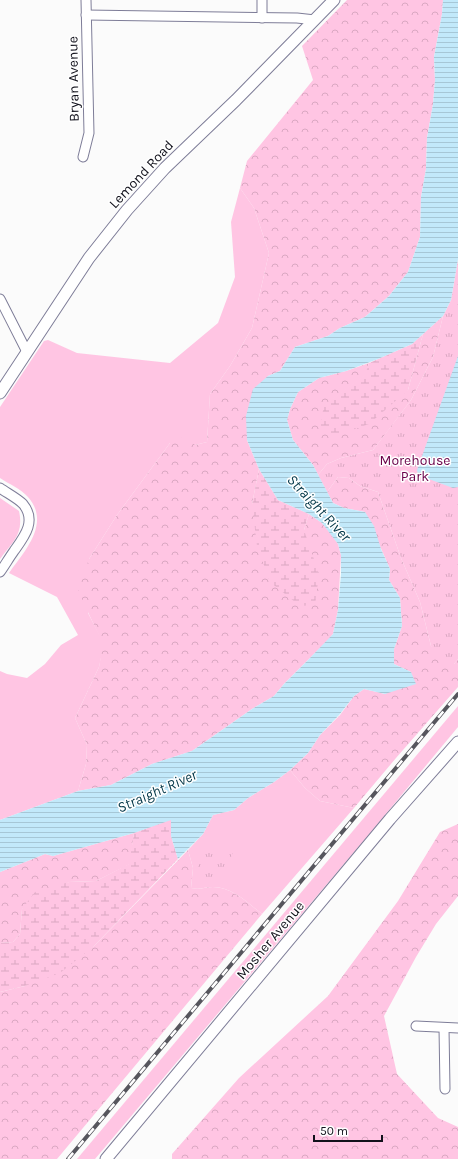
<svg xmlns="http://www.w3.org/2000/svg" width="458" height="1159" viewBox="0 0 458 1159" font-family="Karla,sans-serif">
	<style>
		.grass { fill: #ffc5e3 }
		.forest { fill: url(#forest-crowns) }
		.wetland { fill: url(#wetland-marsh) }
		.park { fill: url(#park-tufts) }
		.water { fill: url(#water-rules) }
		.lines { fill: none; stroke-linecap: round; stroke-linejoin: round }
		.minor-casing { stroke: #7e7d98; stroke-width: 11 }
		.tertiary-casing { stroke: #7e7d98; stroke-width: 13 }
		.minor { stroke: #fff; stroke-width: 9 }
		.tertiary { stroke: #fff; stroke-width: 11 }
		.rail-casing { stroke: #56565d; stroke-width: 4 }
		.rail { stroke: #fff; stroke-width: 2.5; stroke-dasharray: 8; stroke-linecap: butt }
		.labels { text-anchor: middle; stroke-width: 3; stroke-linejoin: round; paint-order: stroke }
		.street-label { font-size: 14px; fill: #11111b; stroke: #fff }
		.park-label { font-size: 14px; fill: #6b024a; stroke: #fff }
		.water-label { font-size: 15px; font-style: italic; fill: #043849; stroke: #fff }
	</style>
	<defs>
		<pattern id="forest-crowns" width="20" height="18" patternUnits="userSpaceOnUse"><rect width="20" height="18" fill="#ffc5e3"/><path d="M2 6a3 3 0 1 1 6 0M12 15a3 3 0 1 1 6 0" fill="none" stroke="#daa8c2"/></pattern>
		<pattern id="wetland-marsh" width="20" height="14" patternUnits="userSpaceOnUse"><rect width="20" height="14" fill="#ffc5e3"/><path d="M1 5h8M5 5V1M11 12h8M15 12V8" fill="none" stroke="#daa8c2"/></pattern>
		<pattern id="park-tufts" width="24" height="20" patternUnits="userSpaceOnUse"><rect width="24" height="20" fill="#ffc5e3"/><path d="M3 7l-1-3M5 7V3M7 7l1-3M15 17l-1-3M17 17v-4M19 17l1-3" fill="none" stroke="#daa8c2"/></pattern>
		<pattern id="water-rules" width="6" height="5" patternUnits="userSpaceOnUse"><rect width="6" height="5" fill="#c2e9fa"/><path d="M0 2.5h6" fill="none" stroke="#a6c7d6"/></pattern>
	</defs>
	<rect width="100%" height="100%" fill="#fbfbfb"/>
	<!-- grass -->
	<g class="grass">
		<path d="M240 188 254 208 269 253 252 328 230 366 210 394 207 442 195 445 170 443 117 515 89 559 88 613 104 644 99 667 75 718 87 745 86 764 78 791 0 820V671L7 674 27 678 45 664 61 645 78 635 57 597 9 573C25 551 51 523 28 497 21 489 9 484 0 478V407L44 341 48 340 77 353 170 363 218 323 235 277 231 222Z"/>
		<path d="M0 498 19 511C24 534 13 541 0 559Z"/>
		<polygon points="458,706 458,727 365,839 95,1159 77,1159"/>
		<path d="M290 770 305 788 320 801 354 808 262 914C248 903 232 887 213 887 205 887 200 890 191 888L193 868 188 850 203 834 213 815 234 810 248 798 274 782Z"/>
	</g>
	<!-- forest -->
	<g class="forest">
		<polygon points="347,0 443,0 442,14 434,57 435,80 433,104 427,138 426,169 421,197 420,237 408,272 389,296 365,317 340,328 328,336 295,347 280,371 268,376 247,440 259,469 252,504 304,530 309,514 322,523 332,535 338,544 341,555 338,610 333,634 328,640 284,684 274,696 252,709 192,751 152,764 111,785 78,791 86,764 87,745 75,718 99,667 103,644 78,591 89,559 117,515 170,443 179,437 190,441 195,445 207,442 210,394 230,366 252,328 269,253 254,208 240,188 247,161 313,80 302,46"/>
		<polygon points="443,316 433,357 411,400 387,432 373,450 341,458 327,464 318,475 313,465 293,440 287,420 290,409 298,392 319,378 346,371 369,363 366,375 325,405 408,390 423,334"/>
		<polygon points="338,477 349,478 360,486 378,492 401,558 420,602 431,646 454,664 458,659 458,687 396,758 354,808 320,801 305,788 290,770 308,753 320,735 340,715 354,696 364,689 385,694 411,672 394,664 394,649 402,626 400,598 389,580 390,569 365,512 344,508 333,503 327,492"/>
		<polygon points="458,824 458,896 436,924 416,957 384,1016 397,1074 438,1118 458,1127 458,1159 172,1159 172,1154 239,1078 328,996 398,901 440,832"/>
		<polygon points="134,833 130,864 96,881 69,882 22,909 20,934 13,942 0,943 0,872 45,854 53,856"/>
		<path d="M188 850 193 868 191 888C201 890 205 887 213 887 232 887 248 903 262 914L57 1159H0V992L25 986 94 946Z"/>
	</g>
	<!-- wetland -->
	<g class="wetland">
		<polygon points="423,334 408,390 369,424 335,436 320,427 324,405 365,375 369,363 412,344"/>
		<polygon points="259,469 278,500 309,514 304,530 319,574 315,605 300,606 270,582 257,546 252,504"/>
		<polygon points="171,819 171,836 178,859 94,946 60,973 25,986 0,992 0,943 13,942 20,934 22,909 35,892 69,882 96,881 129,864 134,833"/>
	</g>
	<!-- park -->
	<g class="park">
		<polygon points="458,259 458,659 454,664 442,665 431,646 420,602 401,558 378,492 360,486 349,478 338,477 327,492 318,475 327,464 341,458 373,450 411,400 433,357 443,316 451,300"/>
		<path d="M237 843C227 866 224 881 196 880L198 872V850C213 854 223 850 237 843Z"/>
	</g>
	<!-- water -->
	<g class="water">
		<polygon points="443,0 458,0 458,259 451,300 443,316 412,344 378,359 346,371 319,378 298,392 290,409 287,420 293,440 313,465 333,503 344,508 365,512 374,526 381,549 390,569 389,580 400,598 402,626 394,649 394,664 411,672 416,684 385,694 364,689 354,696 340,714 320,735 308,753 290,770 274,782 248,798 234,810 213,815 203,834 178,859 171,836 171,820 134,833 53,856 45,854 0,872 0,820 78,791 111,785 152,764 192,751 252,709 274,696 284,684 308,660 333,634 338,610 341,574 341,555 338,544 322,523 309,514 278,500 259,469 247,440 246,416 253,389 268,376 280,371 295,347 328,336 340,328 365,317 389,296 408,272 420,237 421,197 426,169 427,138 433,104 435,80 434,57 442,14"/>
		<polygon points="458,356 458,487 453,488 418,475 417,470"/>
	</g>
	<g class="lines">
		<!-- minor casing -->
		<g class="minor-casing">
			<g id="minor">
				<polyline points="262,0 262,18"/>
				<polyline points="86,15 297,18 315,20"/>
				<polyline points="83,157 89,133 86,0"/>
				<polyline points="0,299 27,352"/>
				<path d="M0 488C7 493 17 498 23 504 37 521 24 537 14 551 9 558 5 565 0 572"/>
				<polyline points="416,1026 458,1028"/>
				<polyline points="444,1028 445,1089"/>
			</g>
		</g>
		<!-- tertiary casing -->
		<g class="tertiary-casing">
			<g id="tertiary">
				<polyline points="0,393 89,258 127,210 165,168 236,100 334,0"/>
				<polyline points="106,1159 390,819 458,742"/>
			</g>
		</g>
		<!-- minor -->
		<use href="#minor" class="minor"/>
		<!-- tertiary -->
		<use href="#tertiary" class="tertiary"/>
		<!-- rail casing -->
		<g class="rail-casing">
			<polyline id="rail" points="68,1159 458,694"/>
		</g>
		<!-- rail -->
		<use href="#rail" class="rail"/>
	</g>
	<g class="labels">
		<!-- street labels -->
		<g class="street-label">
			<text transform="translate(73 79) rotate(-91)" y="5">Bryan Avenue</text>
			<text transform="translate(141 174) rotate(-47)" y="5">Lemond Road</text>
			<text transform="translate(270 940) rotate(-50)" y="5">Mosher Avenue</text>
		</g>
		<!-- park labels -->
		<g class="park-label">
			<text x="415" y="465">Morehouse<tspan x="415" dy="16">Park</tspan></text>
		</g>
		<!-- water labels -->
		<g class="water-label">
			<text transform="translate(319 508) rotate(47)" y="5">Straight River</text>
			<text transform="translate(157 791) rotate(-24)" y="5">Straight River</text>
		</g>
	</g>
	<!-- scale -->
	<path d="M314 1135v6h68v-6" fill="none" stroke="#11111b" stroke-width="2"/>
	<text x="320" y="1135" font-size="12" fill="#11111b" stroke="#ffffff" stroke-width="3" paint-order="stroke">50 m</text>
</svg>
